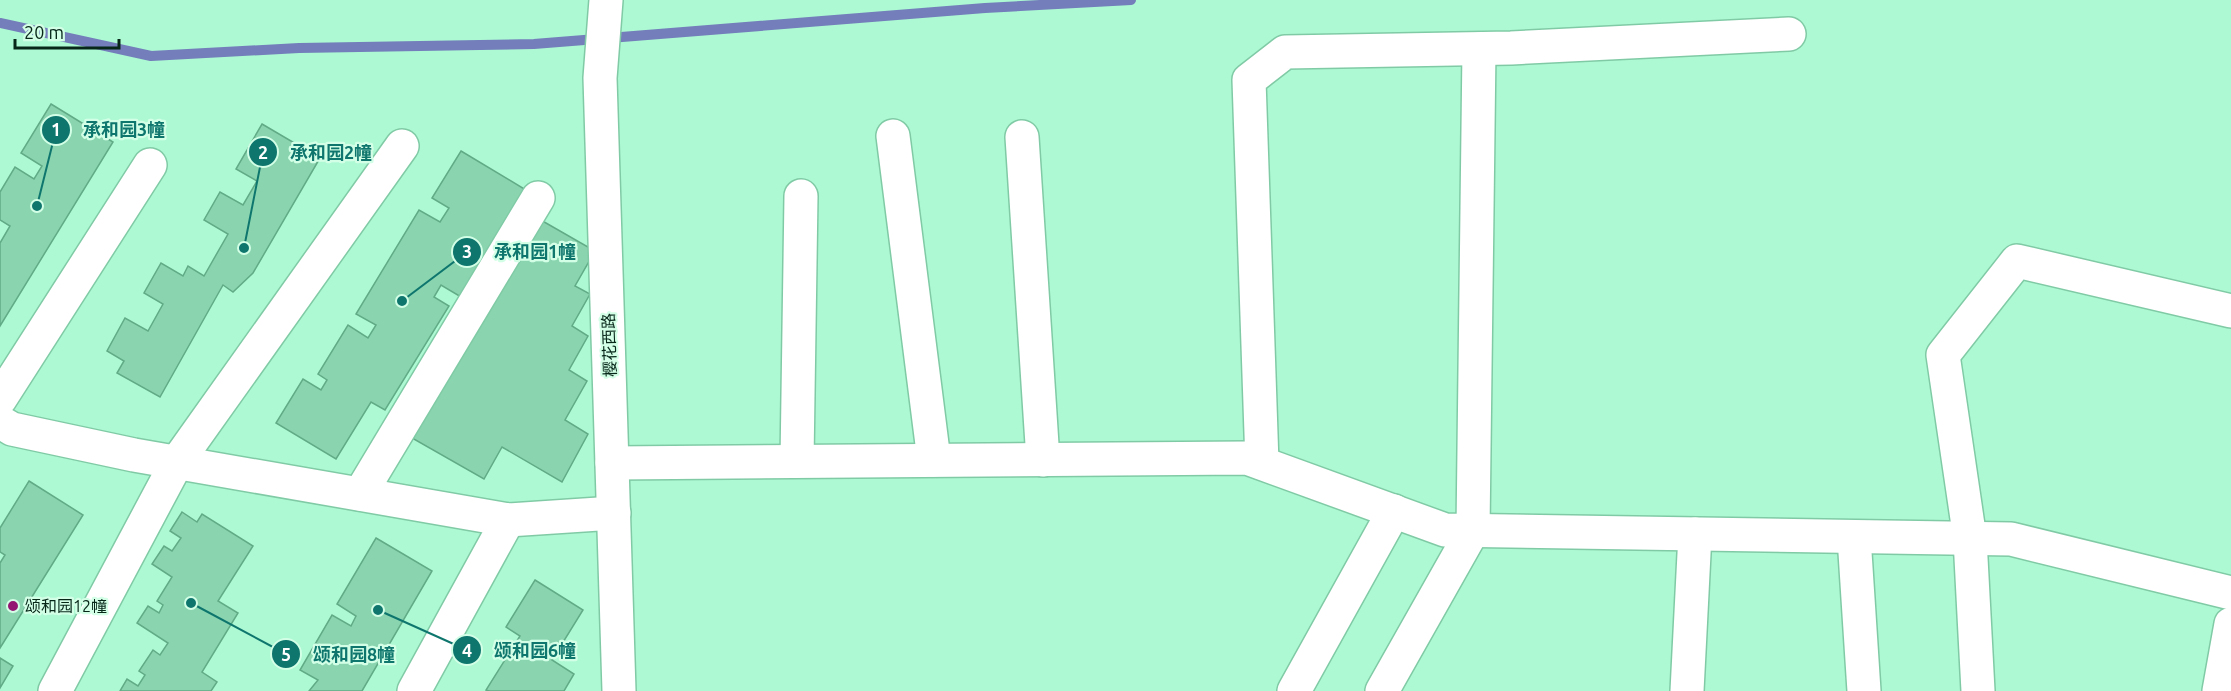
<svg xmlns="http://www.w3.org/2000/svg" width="2231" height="691" viewBox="0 0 2231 691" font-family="Ubuntu,'Noto Sans SC',sans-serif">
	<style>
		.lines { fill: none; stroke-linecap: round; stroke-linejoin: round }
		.stream { stroke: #737eba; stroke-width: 10 }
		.building { fill: #8ad5b0; stroke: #61ab87; stroke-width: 1.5 }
		.minor-casing { stroke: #80cba6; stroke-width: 36 }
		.minor { stroke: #fff; stroke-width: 33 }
		.poi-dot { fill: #931772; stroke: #d3ffe7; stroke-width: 2 }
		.labels { text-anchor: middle; stroke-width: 4.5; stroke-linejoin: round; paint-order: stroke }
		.street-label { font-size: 16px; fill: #072719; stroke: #d3ffe7 }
		.poi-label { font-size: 16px; fill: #072719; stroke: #d3ffe7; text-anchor: start }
		.leader { fill: none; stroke: #0f766e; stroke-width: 2 }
		.callout-dot { fill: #0f766e; stroke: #d3ffe7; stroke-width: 2 }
		.mark-label { font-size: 18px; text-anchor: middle; font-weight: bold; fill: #fff }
		.callout-label { font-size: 18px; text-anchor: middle; font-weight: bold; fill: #0f766e; stroke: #d3ffe7; stroke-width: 4.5; stroke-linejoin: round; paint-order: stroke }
	</style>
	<rect width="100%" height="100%" fill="#adf9d3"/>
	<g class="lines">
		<!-- stream -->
		<polyline class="stream" points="0,23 151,56 299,48 534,44 985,8 1131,0"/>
	</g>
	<!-- building -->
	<g class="building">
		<polygon points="51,104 113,142 0,326 0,243 10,226 0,220 0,192 15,167 34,179 42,166 21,153"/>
		<polygon points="262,124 320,158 253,273 233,292 223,285 160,397 117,373 124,361 107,351 125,318 148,331 163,304 144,293 161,263 183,276 188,266 204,276 228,234 204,220 220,192 243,205 257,181 236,169"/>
		<polygon points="461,151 526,190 461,297 441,285 434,297 449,306 385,410 371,402 336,459 276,423 303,379 321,390 327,380 318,374 348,325 368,338 376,325 356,314 419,210 440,222 449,208 432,198"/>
		<polygon points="539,219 595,251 575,286 590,294 572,326 588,336 569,370 587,381 565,420 588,434 562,482 502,447 484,479 412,438"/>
		<polygon points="29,481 83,515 0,648 0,563 5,555 0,552 0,528"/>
		<polygon points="182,512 197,522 202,514 253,546 218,601 238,613 202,672 217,682 211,691 120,691 127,679 138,686 145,675 139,671 153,650 160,655 168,643 137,623 148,606 159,613 163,605 157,601 172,577 152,564 164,546 172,551 181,538 170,531"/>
		<polygon points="376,538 432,571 362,691 309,691 318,680 300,670 332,615 351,626 356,616 337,604"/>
		<polygon points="535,580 583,610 552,660 574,674 564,691 489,691 486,690 520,636 506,627"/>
		<polygon points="0,658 13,666 0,688"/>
	</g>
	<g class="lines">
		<!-- minor casing -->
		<g class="minor-casing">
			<g id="minor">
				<polyline points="606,0 600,78 619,691"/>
				<polyline points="893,136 934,460"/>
				<polyline points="1022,137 1043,460"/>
				<polyline points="0,399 150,165"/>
				<polyline points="0,422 12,429 134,455 508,520 614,513"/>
				<polyline points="797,461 801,196"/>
				<polyline points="612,463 1247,458 1445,530 2011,539 2231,593"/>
				<polyline points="1262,463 1249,80 1285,52 1511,48 1789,34"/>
				<polyline points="360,494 538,198"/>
				<polyline points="1854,537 1864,691"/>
				<polyline points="55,691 177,462 402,146"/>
				<polyline points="414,691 508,520"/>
				<polyline points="1294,691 1394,511"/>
				<polyline points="1382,691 1473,530 1479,49"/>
				<polyline points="1687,691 1695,534"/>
				<polyline points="1978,691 1970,539 1943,355 2017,261 2231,311"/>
				<polyline points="2219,691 2231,624"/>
			</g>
		</g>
		<!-- minor -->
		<use href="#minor" class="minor"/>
	</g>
	<!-- markers -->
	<circle class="poi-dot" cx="13" cy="606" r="6"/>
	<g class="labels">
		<!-- street labels -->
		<g class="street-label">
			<text transform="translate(609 345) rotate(-92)" y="6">樱花西路</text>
		</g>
		<!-- poi labels -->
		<g class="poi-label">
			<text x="25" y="612">颂和园12幢</text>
		</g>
	</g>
	<!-- callouts -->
	<path class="leader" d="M37 206L56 130M244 248L263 152M402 301L467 252M378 610L467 650M191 603L286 654"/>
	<g class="callout-dot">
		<circle cx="37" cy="206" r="6"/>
		<circle cx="244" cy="248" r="6"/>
		<circle cx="402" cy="301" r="6"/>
		<circle cx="378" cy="610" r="6"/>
		<circle cx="191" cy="603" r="6"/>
		<circle cx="56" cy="130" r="15"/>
		<circle cx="263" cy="152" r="15"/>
		<circle cx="467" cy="252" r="15"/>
		<circle cx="467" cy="650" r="15"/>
		<circle cx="286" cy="654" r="15"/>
	</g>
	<g class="mark-label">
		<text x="56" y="136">1</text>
		<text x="263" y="159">2</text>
		<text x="467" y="258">3</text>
		<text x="467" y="657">4</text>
		<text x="286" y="661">5</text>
	</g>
	<g class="callout-label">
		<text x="124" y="136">承和园3幢</text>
		<text x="331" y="159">承和园2幢</text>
		<text x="535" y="258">承和园1幢</text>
		<text x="535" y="657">颂和园6幢</text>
		<text x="354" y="661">颂和园8幢</text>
	</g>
	<!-- scale -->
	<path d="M15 39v9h104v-9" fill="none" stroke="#072719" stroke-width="3"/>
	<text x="24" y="39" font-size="18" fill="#072719" stroke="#d3ffe7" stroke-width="4.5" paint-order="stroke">20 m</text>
</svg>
